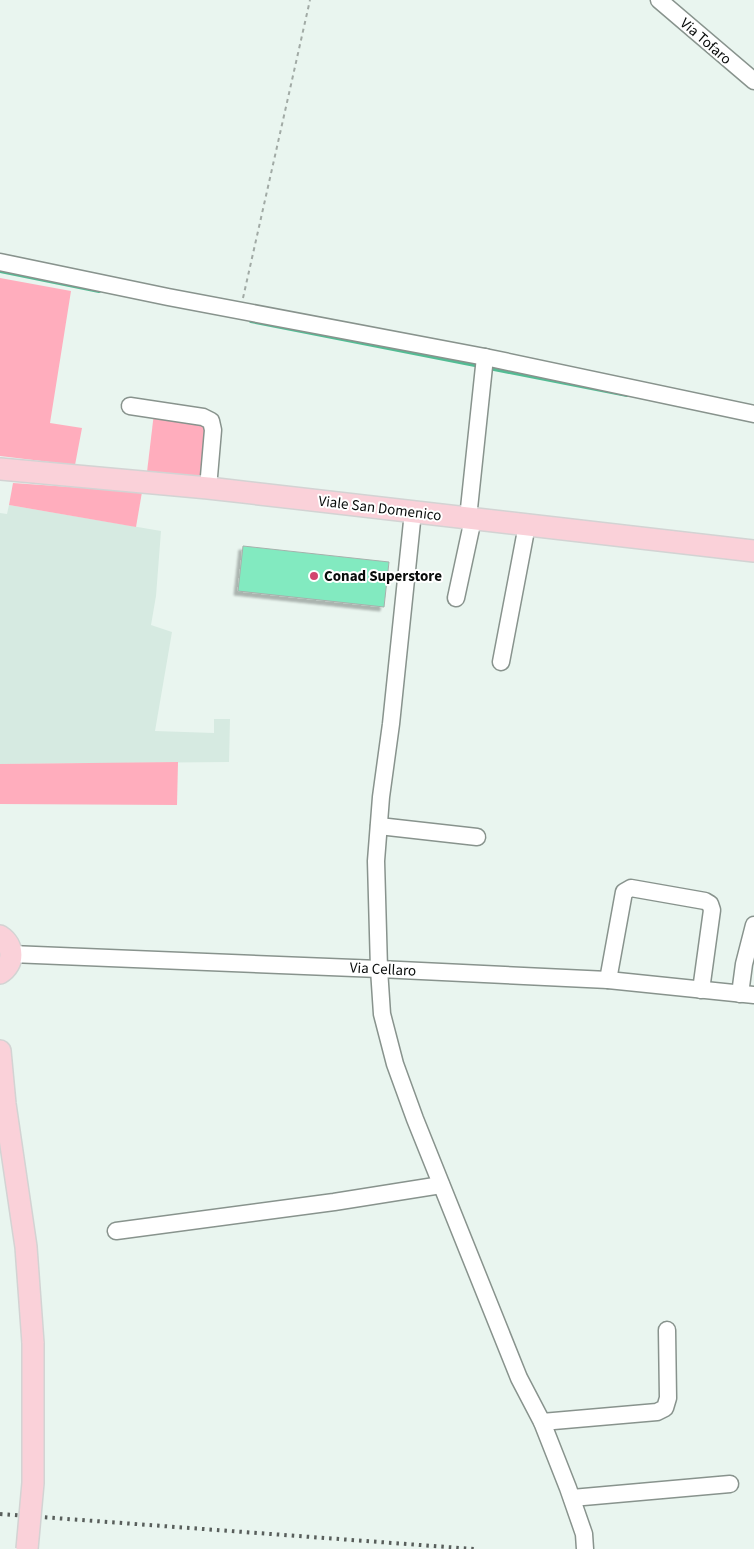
<svg xmlns="http://www.w3.org/2000/svg" width="754" height="1549" viewBox="0 0 754 1549" font-family="'Source Sans 3',sans-serif">
	<style>
		.built { fill: #d6eae1 }
		.green { fill: #ffadbd }
		.lines { fill: none; stroke-linecap: round; stroke-linejoin: round }
		.stream { stroke: #53bc94; stroke-width: 4 }
		.building { fill: #82eac0; stroke: #a6b1ac; filter: url(#shadow) }
		.minor-casing { stroke: #88938d; stroke-width: 19 }
		.major-casing { stroke: #d3d3d3; stroke-width: 24 }
		.path { stroke: #a1aaa5; stroke-width: 2; stroke-dasharray: 4 4; stroke-linecap: butt }
		.minor { stroke: #fff; stroke-width: 16 }
		.major { stroke: #fad1d9; stroke-width: 21 }
		.rail { stroke: #585e5b; stroke-width: 4; stroke-dasharray: 2.5 5; stroke-linecap: butt }
		.major-bridge-casing { stroke: #d3d3d3; stroke-width: 24; stroke-linecap: butt }
		.major-bridge { stroke: #fad1d9; stroke-width: 21 }
		.poi-dot { fill: #d2446e; stroke: #fff; stroke-width: 2 }
		.labels { text-anchor: middle; stroke-width: 4; stroke-linejoin: round; paint-order: stroke }
		.street-label { font-size: 15px; fill: #090c0b; stroke: #fff }
		.poi-label { font-size: 15px; font-weight: bold; fill: #090c0b; stroke: #fff; text-anchor: start }
	</style>
	<defs>
		<filter id="shadow"><feDropShadow dx="-4" dy="4" stdDeviation="1" flood-color="#0004"/></filter>
	</defs>
	<rect width="100%" height="100%" fill="#e9f5ef"/>
	<!-- built -->
	<polygon class="built" points="9,505 161,531 156,596 151,625 172,632 155,731 214,733 214,719 230,719 229,762 0,764 0,513 7,514"/>
	<!-- green -->
	<g class="green">
		<polygon points="0,278 71,291 50,423 82,428 75,465 0,456"/>
		<polygon points="154,413 206,423 205,479 147,472"/>
		<polygon points="13,483 142,492 136,527 9,505"/>
		<polygon points="178,762 177,805 0,804 0,764"/>
	</g>
	<g class="lines">
		<!-- stream -->
		<g class="stream">
			<polyline points="0,271 99,291"/>
			<polyline points="251,321 480,366"/>
			<polyline points="489,368 627,395"/>
		</g>
	</g>
	<!-- building -->
	<polygon class="building" points="243,546 389,562 384,607 238,591"/>
	<g class="lines">
		<!-- minor casing -->
		<g class="minor-casing">
			<g id="minor">
				<polyline points="659,0 754,81"/>
				<polyline points="0,262 168,297 485,357 754,414"/>
				<polyline points="130,406 203,417 211,421 213,430 208,488"/>
				<polyline points="413,512 391,724 381,797 376,861 379,969 382,1014 395,1064 415,1119 519,1378 542,1422 568,1488 584,1534 585,1549"/>
				<polyline points="468,518 485,357"/>
				<polyline points="456,598 473,519"/>
				<polyline points="501,662 527,525"/>
				<polyline points="379,826 477,837"/>
				<polyline points="11,954 379,969 608,980 754,995"/>
				<polyline points="608,980 624,892 631,888 705,901 710,904 712,910 701,990"/>
				<polyline points="740,994 744,964 754,925"/>
				<polyline points="116,1231 334,1202 441,1185"/>
				<polyline points="542,1422 657,1412 665,1408 668,1398 667,1330"/>
				<polyline points="572,1498 730,1484"/>
			</g>
		</g>
		<!-- major casing -->
		<g class="major-casing">
			<g id="major">
				<polyline points="0,469 208,488 754,551"/>
				<path d="M0 936C14 945 15 964 0 973"/>
				<polyline points="0,1051 5,1104 26,1247 33,1343"/>
			</g>
		</g>
		<!-- path -->
		<polyline class="path" points="243,298 310,0"/>
		<!-- minor -->
		<use href="#minor" class="minor"/>
		<!-- major -->
		<use href="#major" class="major"/>
		<!-- rail -->
		<polyline class="rail" points="0,1514 474,1549"/>
		<!-- major-bridge casing -->
		<g class="major-bridge-casing">
			<polyline id="major-bridge" points="27,1549 33,1483 33,1343"/>
		</g>
		<!-- major-bridge -->
		<use href="#major-bridge" class="major-bridge"/>
	</g>
	<!-- markers -->
	<circle class="poi-dot" cx="314" cy="576" r="5"/>
	<g class="labels">
		<!-- street labels -->
		<g class="street-label">
			<text transform="translate(706 41) rotate(41)" y="5">Via Tofaro</text>
			<text transform="translate(380 508) rotate(7)" y="5">Viale San Domenico</text>
			<text transform="translate(383 969) rotate(3)" y="5">Via Cellaro</text>
		</g>
		<!-- poi labels -->
		<g class="poi-label">
			<text x="324" y="581">Conad Superstore</text>
		</g>
	</g>
</svg>
